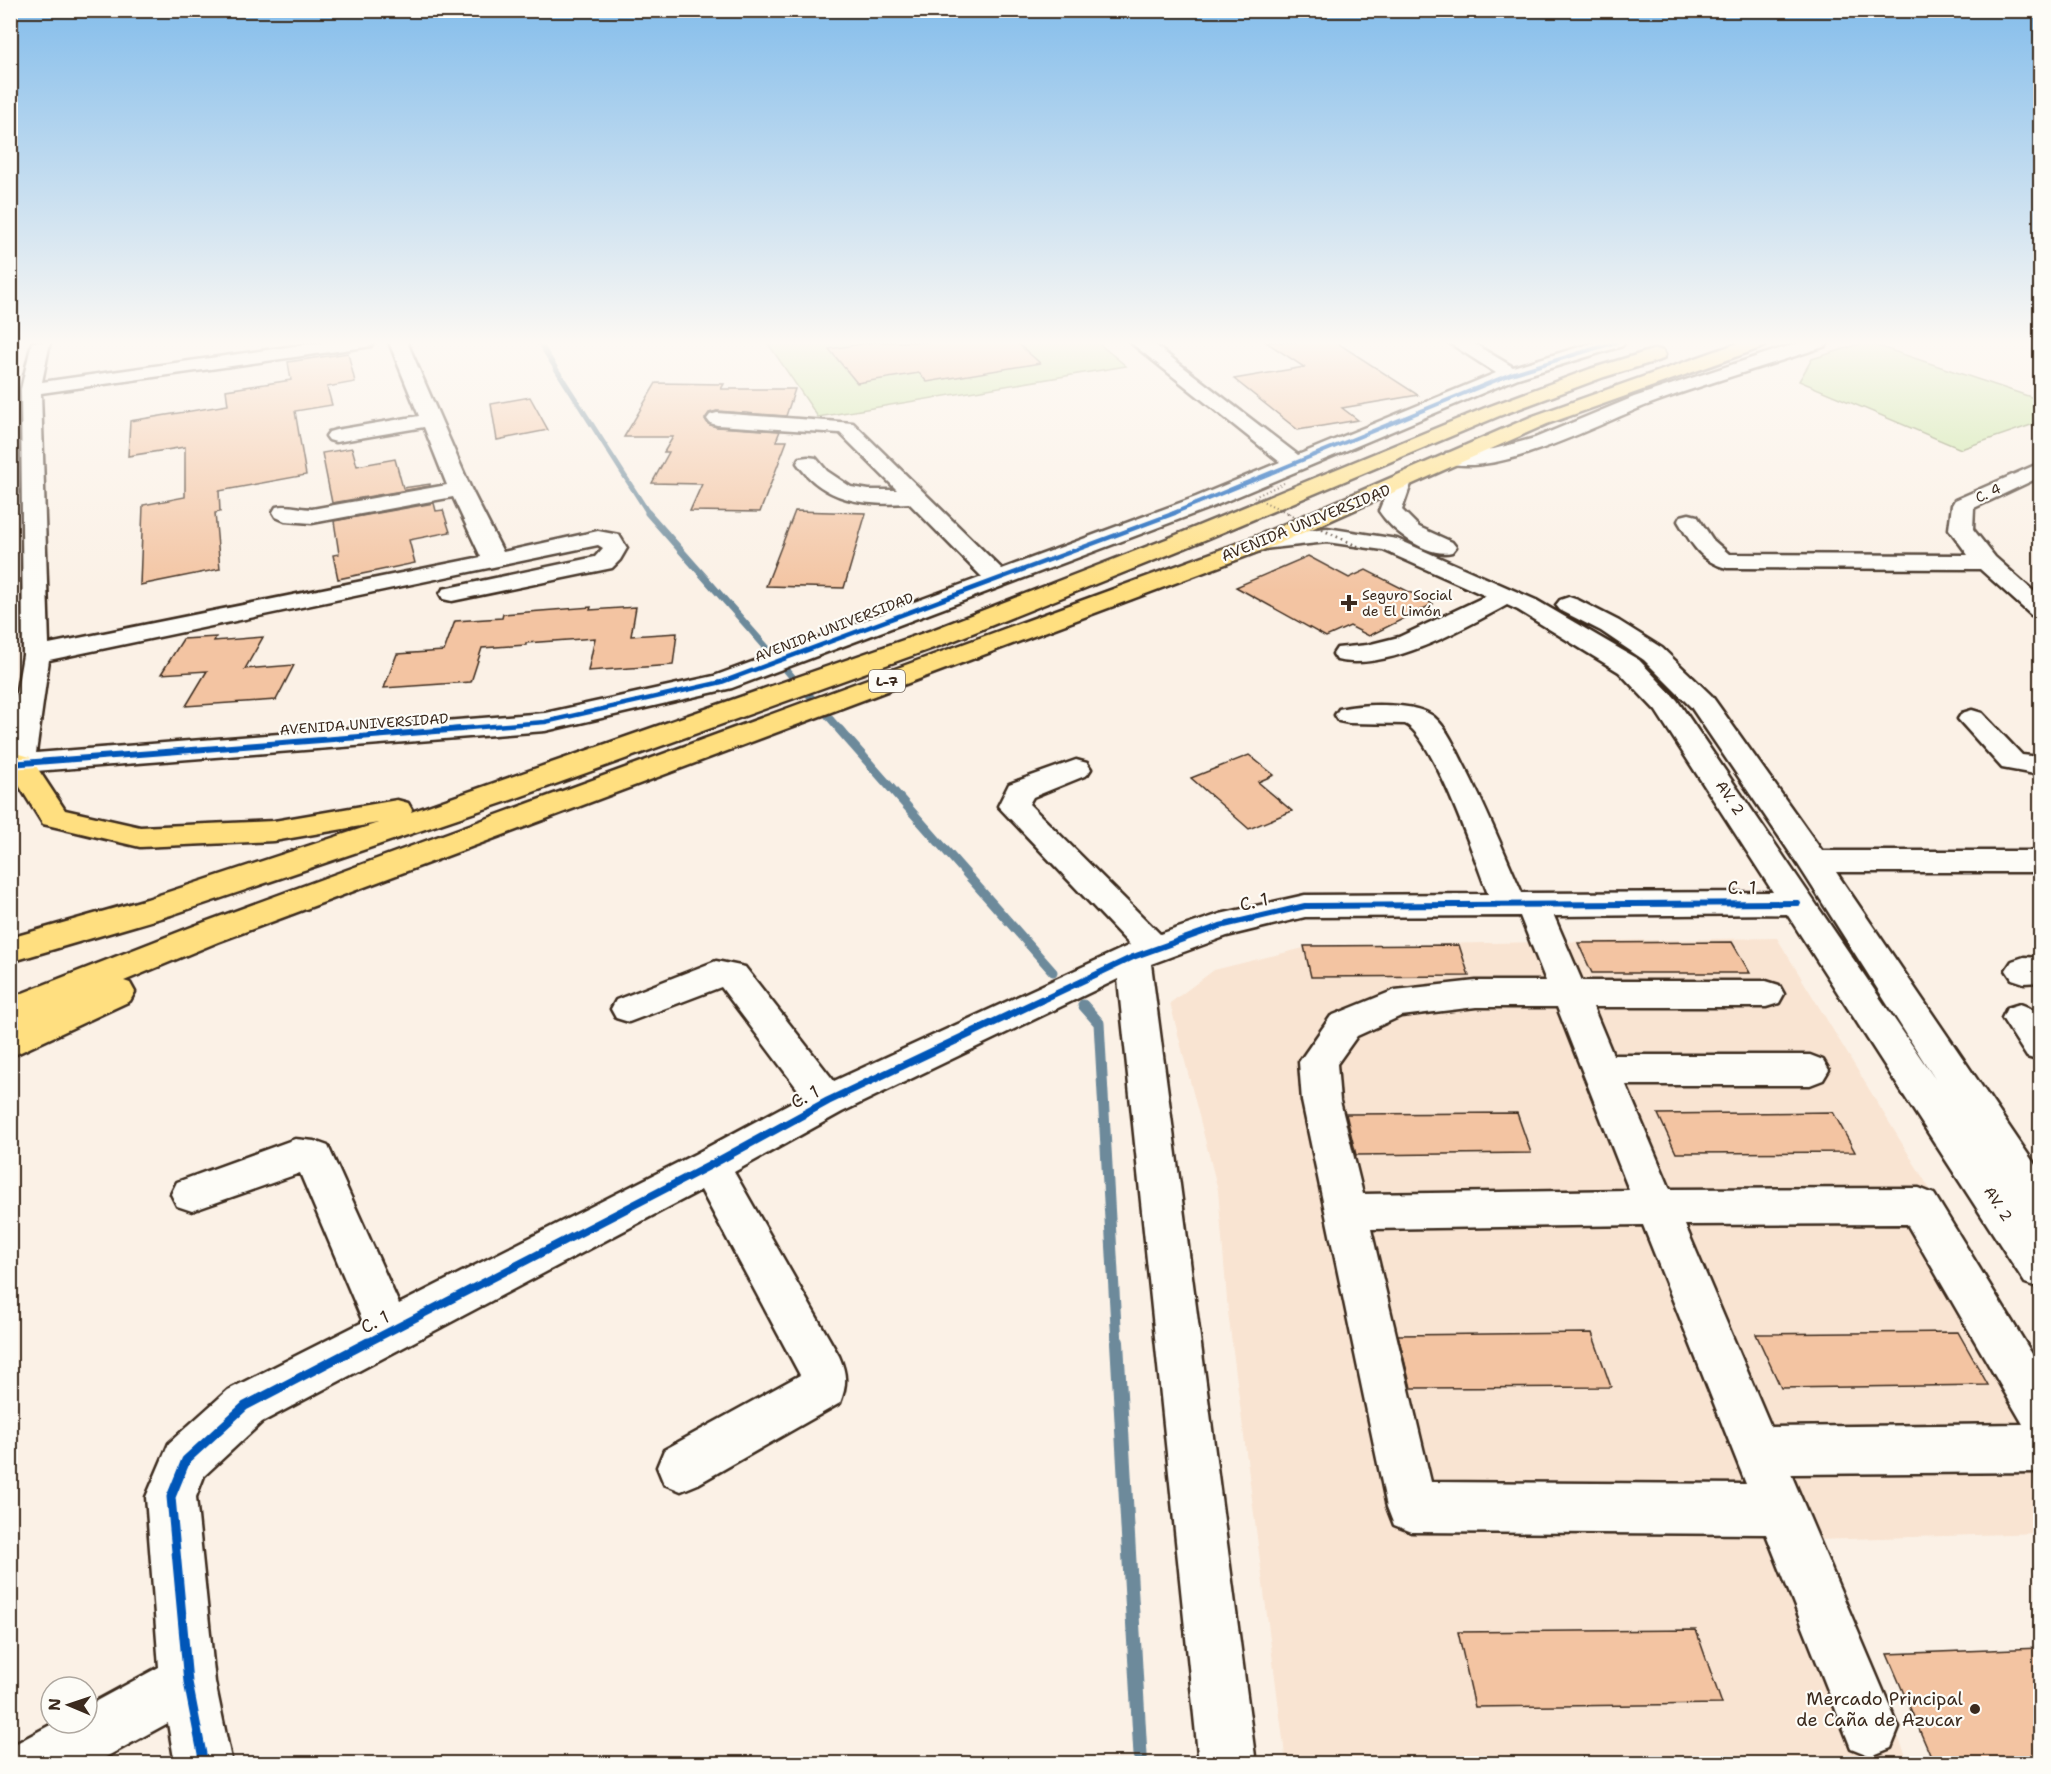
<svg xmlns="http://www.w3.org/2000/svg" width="2051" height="1774" viewBox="0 0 2051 1774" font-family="'Shantell Sans',sans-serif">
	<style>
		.built { fill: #f9e4d2 }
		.green { fill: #c4e49c; stroke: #80875d; stroke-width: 1.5 }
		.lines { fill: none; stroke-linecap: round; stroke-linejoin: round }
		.stream-far4 { stroke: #6d8a9b; stroke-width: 5 }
		.stream-far3 { stroke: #6d8a9b; stroke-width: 7 }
		.stream-far2 { stroke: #6d8a9b; stroke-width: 9 }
		.stream-far1 { stroke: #6d8a9b; stroke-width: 11 }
		.stream { stroke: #6d8a9b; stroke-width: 14 }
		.building { fill: #f3c4a2; stroke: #3b2a1e; stroke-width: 1.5 }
		.minor-casing { stroke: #3b2a1e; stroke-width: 5 }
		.major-casing { stroke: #3b2a1e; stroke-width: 5 }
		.minor { fill: #fdfcf7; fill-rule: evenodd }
		.major { fill: #ffdf80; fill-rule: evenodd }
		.path-bridge-far1 { stroke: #3b2a1e; stroke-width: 2; stroke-dasharray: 1 3; stroke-linecap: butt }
		.path-bridge { stroke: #3b2a1e; stroke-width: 3; stroke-dasharray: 1.5 4; stroke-linecap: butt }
		.cycleway-far4-casing { stroke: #fdfcf7; stroke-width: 6 }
		.cycleway-far3-casing { stroke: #fdfcf7; stroke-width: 8 }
		.cycleway-far2-casing { stroke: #fdfcf7; stroke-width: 10 }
		.cycleway-far1-casing { stroke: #fdfcf7; stroke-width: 11 }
		.cycleway-casing { stroke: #fdfcf7; stroke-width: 13 }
		.cycleway-far4 { stroke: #0057b8; stroke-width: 4 }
		.cycleway-far3 { stroke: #0057b8; stroke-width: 4.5 }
		.cycleway-far2 { stroke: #0057b8; stroke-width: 6 }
		.cycleway-far1 { stroke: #0057b8; stroke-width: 8 }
		.cycleway { stroke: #0057b8; stroke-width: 9 }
		.poi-dot { fill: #3b2a1e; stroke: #fdfcf7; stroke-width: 2 }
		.labels { text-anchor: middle; stroke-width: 4.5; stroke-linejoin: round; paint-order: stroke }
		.far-street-label { font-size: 14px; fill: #3b2a1e; stroke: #fdfcf7 }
		.far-poi-label { font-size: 14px; fill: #3b2a1e; stroke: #fdfcf7; text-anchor: start }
		.shield { fill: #fdfcf7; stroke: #75695f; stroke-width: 1.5 }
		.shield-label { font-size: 14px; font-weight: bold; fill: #3b2a1e }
		.street-label { font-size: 15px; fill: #3b2a1e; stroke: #fdfcf7 }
		.near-street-label { font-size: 18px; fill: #3b2a1e; stroke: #fdfcf7 }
		.near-poi-label { font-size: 18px; fill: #3b2a1e; stroke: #fdfcf7; text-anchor: end }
	</style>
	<rect width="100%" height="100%" fill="#fbf1e6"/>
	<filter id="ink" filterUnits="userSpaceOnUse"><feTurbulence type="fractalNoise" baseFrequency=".0167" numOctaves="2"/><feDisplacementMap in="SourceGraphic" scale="12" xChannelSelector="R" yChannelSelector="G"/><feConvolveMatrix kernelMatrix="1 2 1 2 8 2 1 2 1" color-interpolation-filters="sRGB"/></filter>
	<g filter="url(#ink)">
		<!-- built -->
		<polygon class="built" points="1777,938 2040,1370 2040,1533 1817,1540 1909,1763 1286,1763 1228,1312 1218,1190 1170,1003 1214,970 1312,946"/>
		<!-- green -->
		<g class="green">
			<polygon points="767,342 1097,342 1126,366 818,417"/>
			<polygon points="1866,342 2040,400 2040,422 1961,449 1799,381 1812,359"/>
		</g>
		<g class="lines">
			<!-- stream-far4 -->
			<polyline class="stream-far4" points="539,342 649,514"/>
			<!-- stream-far3 -->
			<g class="stream-far3">
				<polyline points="648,513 773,655"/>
				<polyline points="784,667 794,679"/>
				<polyline points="807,693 813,699"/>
				<polyline points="826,714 840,730"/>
			</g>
			<!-- stream-far2 -->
			<polyline class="stream-far2" points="839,729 1053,972"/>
			<!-- stream-far1 -->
			<polyline class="stream-far1" points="1083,1005 1099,1023 1117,1344"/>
			<!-- stream -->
			<polyline class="stream" points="1117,1342 1141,1764"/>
		</g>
		<!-- building -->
		<g class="building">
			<polygon points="876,342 1016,342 1040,363 927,382 919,373 857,383 829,349"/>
			<polygon points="1266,342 1336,342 1418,395 1342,408 1358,420 1298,430 1234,379 1304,367"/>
			<polygon points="348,353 355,382 327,387 332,405 295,411 306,475 219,491 220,512 215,513 220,569 140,585 143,505 185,497 185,447 128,456 130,421 228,405 226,390 291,380 288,362"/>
			<polygon points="656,383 724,384 721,389 795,389 786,416 717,411 709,413 705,419 708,424 716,427 780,431 776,441 787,441 760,512 690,511 702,484 652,483 669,452 664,452 673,437 624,437"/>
			<polygon points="530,397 548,430 497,440 491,404"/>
			<polygon points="352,448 357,466 395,459 403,488 430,484 430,486 332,503 322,453"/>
			<polygon points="434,503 436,511 443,510 450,532 409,540 415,563 338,579 333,555 339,554 334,521"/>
			<polygon points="795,511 866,513 844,588 766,586"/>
			<polygon points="1308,556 1349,578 1366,570 1433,604 1369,636 1350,626 1326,637 1236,587"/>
			<polygon points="591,607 590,610 636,607 631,636 677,633 673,665 588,671 595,638 526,643 526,645 482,648 471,682 384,688 397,654 444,651 455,621 502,618 503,614"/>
			<polygon points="216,637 214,641 263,637 245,669 294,665 276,700 186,706 207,671 161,674 183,639"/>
			<polygon points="1249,755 1274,775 1258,782 1292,811 1249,829 1191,778"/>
			<polygon points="1732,942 1750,973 1592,973 1578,943"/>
			<polygon points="1459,945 1469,976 1311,977 1304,946"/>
			<polygon points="1833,1112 1855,1152 1676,1153 1658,1114"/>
			<polygon points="1517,1113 1531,1153 1356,1155 1346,1114"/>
			<polygon points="1958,1332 1988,1385 1781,1388 1756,1334"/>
			<polygon points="1592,1333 1611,1387 1411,1388 1398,1335"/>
			<polygon points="1696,1630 1722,1704 1475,1707 1458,1632"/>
			<polygon points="2040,1648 2040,1764 1934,1764 1887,1654"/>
		</g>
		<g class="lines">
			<!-- minor casing -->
			<g class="minor-casing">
				<g id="minor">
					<path d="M32 342H50L42 382 323 342H374L371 346 365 347 41 393 49 644 481 557 453 497 312 523 285 521 276 517 273 512 276 507C288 504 300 509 312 509L447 485 424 427 336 442 329 440 326 436 329 432 336 430 419 416 389 342H407L471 489 503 552 598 531 619 535 627 548 620 560 612 568 452 601 443 599 440 594 443 589 595 557 603 548 598 545 49 660 36 753 545 713 714 676 982 577 909 503C865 506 824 502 797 463L800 458 808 457 816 458 827 471 851 487 869 490H897L840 433 717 425 710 423 707 419 710 415 717 413 853 423 1002 569 1196 497 1280 462 1130 342H1151L1298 455 1496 373 1448 342H1471L1513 367 1596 342H1625L1622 346 1518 378 1212 507 732 688 545 731 10 773V730L23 655 21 389Z"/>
					<path d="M1801 342H1829L1826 346C1767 366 1706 383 1647 405 1596 425 1501 476 1446 463L1443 458 1446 453 1494 449 1535 438 1634 397Z"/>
					<path d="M2040 463V477L1974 508 1973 529 1995 557 2040 597V618L2031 615 1980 569 1727 568C1701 562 1691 543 1678 521L1681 516 1689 514 1697 516 1713 540 1729 554 1968 555 1949 529 1952 505 1955 500Z"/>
					<path d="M1400 477 1408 479 1411 484 1402 510 1419 527 1452 542 1456 547 1452 552C1427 558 1392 531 1379 511L1392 479Z"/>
					<path d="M1327 528 1397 539 1536 600 1639 660 1677 700 1935 1079 1799 866 1691 707 1644 660 1601 631 1560 610 1556 605 1560 600 1569 597 1578 600 1619 621 1662 648 1711 695 1822 851H2040V872H1836L2040 1172V1222L2031 1219 2040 1234V1288L2025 1283 1787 914 1554 916 1582 981H1766L1779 985 1784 994 1779 1003 1766 1007H1593L1613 1055H1810L1823 1060 1829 1070 1823 1080 1810 1085H1626L1670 1189 1919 1188 1934 1194 2040 1367V1472L1791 1474 1899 1728 1891 1748 1871 1756 1851 1748 1766 1534 1412 1532 1394 1525 1387 1507 1302 1101 1299 1062 1331 1016 1395 990 1476 981H1546L1520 916 1305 917 1227 936 1151 964 1256 1764H1199L1118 979 842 1112 734 1172 839 1356C847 1374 847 1385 840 1403L698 1484 681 1491 664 1484 657 1467 664 1450 800 1375 701 1190 262 1422 204 1476 196 1497 215 1682 232 1764H175L168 1723 93 1764H10V1754L15 1744 54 1723H87V1706L159 1667 146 1497 169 1443 228 1390 363 1322 300 1173 192 1211 177 1206 171 1194 177 1182 295 1139 314 1141 328 1146 399 1304 695 1154 803 1096 721 987 629 1022 616 1018 611 1009 616 1000 716 961 745 967 834 1081 1130 945 998 806 1009 784 1076 760 1087 763 1091 769 1087 775 1033 797 1029 804 1160 934 1220 914 1305 895 1488 894C1475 860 1433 736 1405 724L1349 723 1339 721 1335 715 1339 709C1361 704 1415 701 1434 717 1447 728 1455 747 1463 763 1485 805 1503 850 1522 893L1773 892 1656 711 1619 672 1518 610 1507 605C1463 629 1387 672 1337 660L1333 654 1337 648 1367 645 1399 637 1486 596 1383 550 1327 542 1263 549 1255 547 1251 542 1255 537 1263 535ZM1476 1007H1557L1629 1190 1363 1194 1340 1101 1337 1064 1357 1036 1401 1016ZM1907 1224 2023 1424 1771 1427 1685 1225ZM1643 1225 1746 1484 1431 1482 1371 1229Z"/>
					<polygon points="1972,710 1982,713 2022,755 2040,757 2040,775 2002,768 1958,719 1962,713"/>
					<polygon points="2024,957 2040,958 2040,982 2024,983 2012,979 2006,970 2012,961"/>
					<path d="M2020 1004C2049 1013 2040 1036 2040 1061L2027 1057 2002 1018 2007 1008Z"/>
				</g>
			</g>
			<!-- major casing -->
			<g class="major-casing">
				<g id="major">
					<polygon points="1741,342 1769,342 1766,346 1547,424 1271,547 218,942 124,981 130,983 135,992 130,1001 10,1057 10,1027 13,1026 10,1026 10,998 194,926 1255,537 1533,416"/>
					<polygon points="1656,349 1663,351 1665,355 1663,359 1604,377 1499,416 1185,548 950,642 511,800 171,915 10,962 10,938 147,899 378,823 274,841 140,847 43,824 15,779 10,780 10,756 20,754 30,757 65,810 140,827 274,821 397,800 408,803 412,810 411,812 932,630 1169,538 1485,408 1590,369"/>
				</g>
			</g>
			<!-- minor -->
			<use href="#minor" class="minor"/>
			<!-- major -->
			<use href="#major" class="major"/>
			<!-- path-bridge-far1 -->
			<polyline class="path-bridge-far1" points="1284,483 1254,497 1290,514"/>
			<!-- path-bridge -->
			<polyline class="path-bridge" points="1287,513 1359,547"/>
			<!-- cycleway-far4 casing -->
			<g class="cycleway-far4-casing">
				<polyline id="cycleway-far4" points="1171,514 1511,374 1616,342"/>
			</g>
			<!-- cycleway-far3 casing -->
			<g class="cycleway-far3-casing">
				<polyline id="cycleway-far3" points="442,730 545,722 722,682 1175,513"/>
			</g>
			<!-- cycleway-far2 casing -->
			<g class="cycleway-far2-casing">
				<g id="cycleway-far2">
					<polyline points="10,764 462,729"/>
					<polyline points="1038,1002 1133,957 1220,926 1305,906 1798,903"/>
				</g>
			</g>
			<!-- cycleway-far1 casing -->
			<g class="cycleway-far1-casing">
				<polyline id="cycleway-far1" points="365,1344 709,1166 828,1101 1041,1000"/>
			</g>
			<!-- cycleway casing -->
			<g class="cycleway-casing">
				<polyline id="cycleway" points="204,1764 188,1682 171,1497 186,1460 245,1406 368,1342"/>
			</g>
			<!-- cycleway-far4 -->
			<use href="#cycleway-far4" class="cycleway-far4"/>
			<!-- cycleway-far3 -->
			<use href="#cycleway-far3" class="cycleway-far3"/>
			<!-- cycleway-far2 -->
			<use href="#cycleway-far2" class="cycleway-far2"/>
			<!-- cycleway-far1 -->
			<use href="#cycleway-far1" class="cycleway-far1"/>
			<!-- cycleway -->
			<use href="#cycleway" class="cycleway"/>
		</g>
	</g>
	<!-- sky -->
	<linearGradient id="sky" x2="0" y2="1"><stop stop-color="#84bdeb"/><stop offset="0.58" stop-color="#fdf9f4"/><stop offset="1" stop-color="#fdf9f4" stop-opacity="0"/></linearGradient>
	<rect width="2051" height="591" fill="url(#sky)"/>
	<!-- markers -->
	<g class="poi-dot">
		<path d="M1346 594h6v6h6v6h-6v6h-6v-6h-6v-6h6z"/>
		<circle cx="1975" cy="1709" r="6"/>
	</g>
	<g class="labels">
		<!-- far-street labels -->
		<g class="far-street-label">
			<text transform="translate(1988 493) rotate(-25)" y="5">C. 4</text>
			<text transform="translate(834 627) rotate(-21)" y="5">AVENIDA UNIVERSIDAD</text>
			<text transform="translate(364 724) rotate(-4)" y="5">AVENIDA UNIVERSIDAD</text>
		</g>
		<!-- far-poi labels -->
		<g class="far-poi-label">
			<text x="1362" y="600">Seguro Social<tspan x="1362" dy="16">de El Limón</tspan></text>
		</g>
		<!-- shield labels -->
		<rect class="shield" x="869" y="670" width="36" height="22" rx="4.5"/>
		<g class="shield-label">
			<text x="887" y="686">L-7</text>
		</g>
		<!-- street labels -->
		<g class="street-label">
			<text transform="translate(1306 523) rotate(-22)" y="5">AVENIDA UNIVERSIDAD</text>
			<text transform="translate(1730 798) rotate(56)" y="5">AV. 2</text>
			<text transform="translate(1998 1204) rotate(57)" y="5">AV. 2</text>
		</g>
		<!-- near-street labels -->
		<g class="near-street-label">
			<text x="1742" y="894">C. 1</text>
			<text transform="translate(1254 902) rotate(-13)" y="6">C. 1</text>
			<text transform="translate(805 1097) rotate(-28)" y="6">C. 1</text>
			<text transform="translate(375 1322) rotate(-27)" y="6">C. 1</text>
		</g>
		<!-- near-poi labels -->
		<g class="near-poi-label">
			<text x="1963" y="1705">Mercado Principal<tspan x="1963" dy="21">de Caña de Azucar</tspan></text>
		</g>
	</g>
	<!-- margin -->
	<rect width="2051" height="1774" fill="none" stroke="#fdfcf7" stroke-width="36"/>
	<rect x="18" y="18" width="2015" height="1738" fill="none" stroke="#3b2a1e" stroke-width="2" filter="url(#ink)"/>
	<!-- north arrow -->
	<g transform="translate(69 1705) rotate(272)"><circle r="28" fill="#fdfcf7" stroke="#afa8a0" stroke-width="1.5"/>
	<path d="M0-4.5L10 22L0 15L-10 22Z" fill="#3b2a1e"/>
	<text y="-9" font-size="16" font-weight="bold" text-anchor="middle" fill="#3b2a1e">N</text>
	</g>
</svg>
